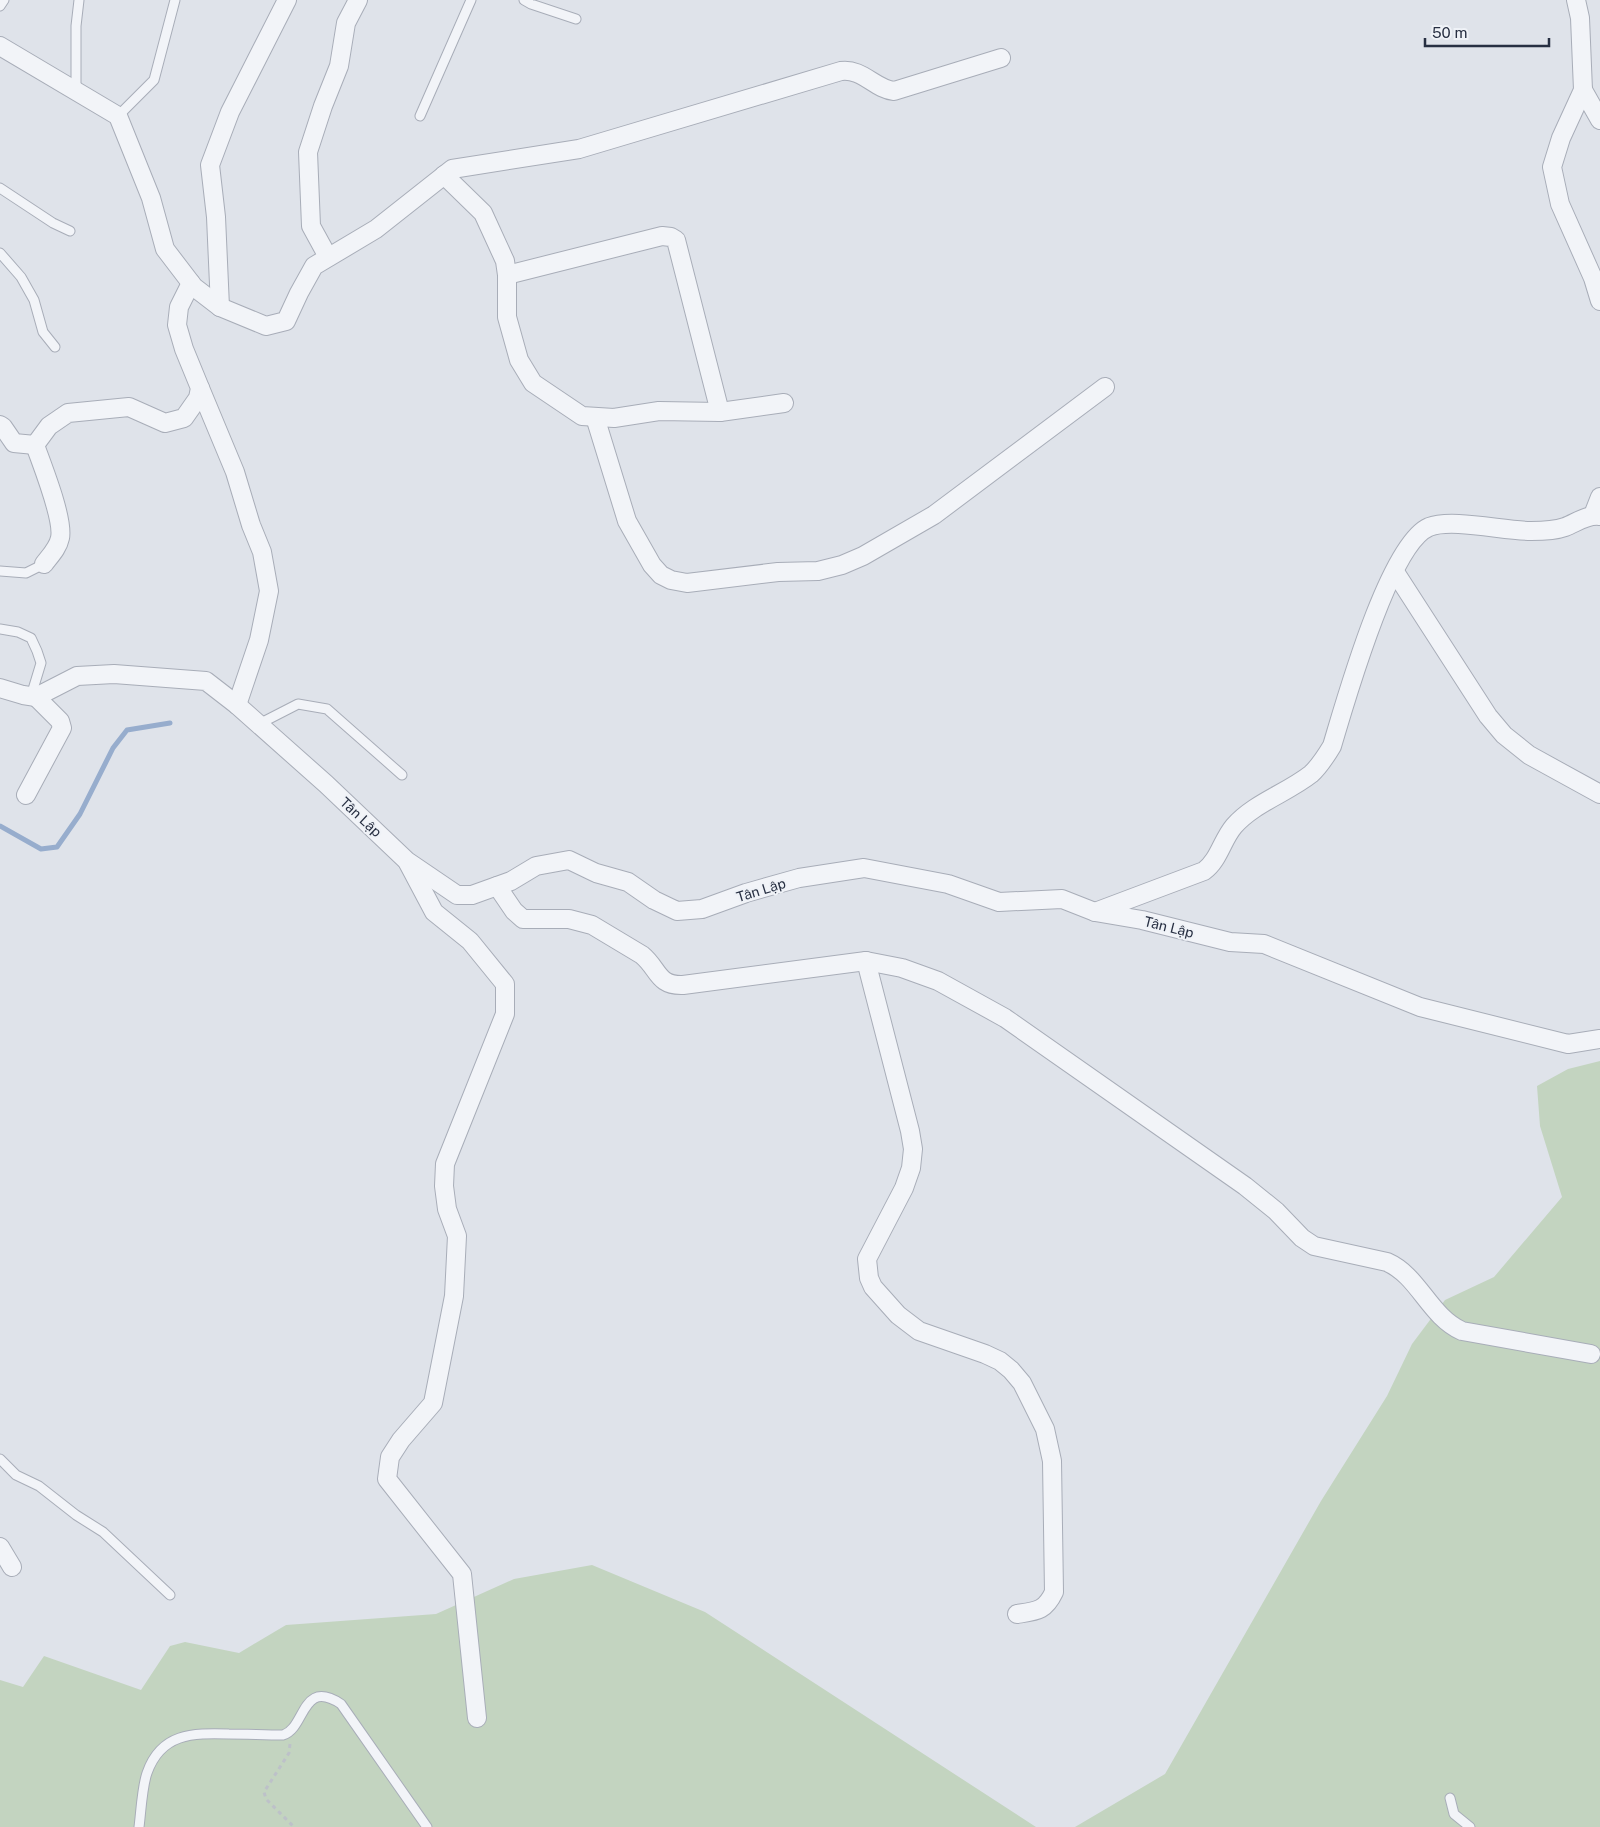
<svg xmlns="http://www.w3.org/2000/svg" width="1600" height="1827" viewBox="0 0 1600 1827" font-family="'Public Sans',sans-serif">
	<style>
		.green { fill: #c3d4c0 }
		.lines { fill: none; stroke-linecap: round; stroke-linejoin: round }
		.stream { stroke: #97adcd; stroke-width: 5 }
		.lane-casing { stroke: #a8adb8; stroke-width: 11 }
		.street-casing { stroke: #a8adb8; stroke-width: 20 }
		.path { stroke: #bdc1c9; stroke-width: 3; stroke-dasharray: 4 4; stroke-linecap: butt }
		.lane { stroke: #f2f4f8; stroke-width: 9 }
		.street { stroke: #f2f4f8; stroke-width: 18 }
		.labels { text-anchor: middle; stroke-width: 4; stroke-linejoin: round; paint-order: stroke }
		.street-label { font-size: 14px; fill: #272f42; stroke: #eff2f7 }
	</style>
	<rect width="100%" height="100%" fill="#dfe3ea"/>
	<!-- green -->
	<g class="green">
		<polygon points="1600,1061 1600,1827 1075,1827 1165,1774 1321,1501 1387,1396 1412,1344 1445,1300 1494,1277 1562,1197 1540,1126 1537,1086 1568,1069"/>
		<polygon points="592,1565 705,1612 1036,1827 0,1827 0,1680 23,1687 44,1656 141,1690 170,1646 185,1642 239,1653 286,1625 436,1614 514,1579"/>
	</g>
	<g class="lines">
		<!-- stream -->
		<polyline class="stream" points="0,826 41,849 57,847 80,814 113,748 127,730 170,723"/>
		<!-- lane casing -->
		<g class="lane-casing">
			<g id="lane">
				<polyline points="524,0 531,4 576,19"/>
				<polyline points="0,6 4,0"/>
				<polyline points="76,89 76,26 79,0"/>
				<polyline points="118,116 154,80 175,0"/>
				<polyline points="420,116 471,0"/>
				<polyline points="0,188 53,223 70,231"/>
				<polyline points="0,253 21,277 34,300 43,332 55,347"/>
				<polyline points="0,571 26,573 44,564"/>
				<polyline points="0,629 18,632 31,638 37,651 41,663 31,696"/>
				<polyline points="259,724 298,704 327,709 402,775"/>
				<polyline points="0,1459 16,1475 39,1486 76,1515 103,1532 170,1595"/>
				<polyline points="1450,1798 1454,1814 1470,1827"/>
				<path d="M139 1827C141 1812 142 1787 147 1773 161 1733 192 1733 229 1734 247 1734 265 1735 283 1735 306 1728 301 1678 341 1704L427 1827"/>
			</g>
		</g>
		<!-- street casing -->
		<g class="street-casing">
			<g id="street">
				<polyline points="1576,0 1580,18 1583,90 1561,138 1552,167 1560,204 1593,278 1600,301"/>
				<path d="M0 46 118 116 151 198 165 249 194 287 220 307 266 326 286 321 299 293 314 266 376 229 452 169 579 149 841 71C862 68 875 89 894 91L1001 58"/>
				<polyline points="1583,90 1600,120"/>
				<polyline points="444,175 483,213 505,261 507,275 507,317 519,360 533,383 582,416 614,418 659,411 720,412 784,403"/>
				<polyline points="328,257 311,226 308,152 323,106 339,66 346,23 358,0"/>
				<polyline points="507,275 662,236 671,237 676,240 720,412"/>
				<polyline points="220,307 216,217 210,165 230,112 287,0"/>
				<polyline points="200,388 235,472 251,525 262,552 269,591 259,640 237,705"/>
				<polyline points="595,417 627,521 652,565 661,575 671,580 687,583 778,572 818,571 842,565 863,556 934,515 1105,387"/>
				<polyline points="0,425 3,427 14,443 35,445 49,426 68,413 129,407 165,423 184,418 198,398 200,388 184,349 177,325 179,307 191,283"/>
				<path d="M35 445C42 465 64 519 60 538 58 548 50 556 44 564"/>
				<polyline points="1593,515 1600,497"/>
				<polyline points="1395,572 1488,716 1504,735 1529,755 1600,794"/>
				<polyline points="0,688 23,695 36,697 77,676 114,674 206,681 237,705 326,784 407,861 457,895 472,895 511,881 536,866 569,860 596,873 628,882 654,900 677,911 702,909 746,893 799,878 864,868 948,884 999,902 1062,899 1095,912 1142,920 1230,942 1264,944 1420,1007 1568,1044 1600,1039"/>
				<polyline points="26,795 62,728 60,721 36,697"/>
				<polyline points="408,863 434,912 470,941 505,984 505,1014 445,1164 444,1186 447,1209 457,1236 454,1296 433,1403 401,1440 390,1457 387,1479 462,1574 477,1718"/>
				<path d="M497 886 514 911 523 919H569L592 925 642 955C659 969 657 986 683 985L866 961 902 968 938 981 1005 1018 1245 1186 1276 1211 1302 1238 1314 1246 1387 1262C1419 1276 1429 1316 1462 1331L1591 1354"/>
				<path d="M1095 912 1204 871C1219 860 1222 840 1234 826 1254 803 1287 793 1311 774 1320 766 1326 756 1332 746 1345 703 1389 544 1429 527 1452 518 1504 531 1531 531 1542 531 1554 531 1565 527 1576 523 1587 514 1600 516"/>
				<path d="M866 961 910 1131 913 1149 911 1168 904 1188 867 1259 869 1278 873 1287 898 1315 919 1331 985 1354 1000 1361 1011 1370 1022 1383 1045 1429 1052 1461 1054 1592C1045 1611 1037 1611 1017 1614"/>
				<polyline points="0,1547 12,1567"/>
			</g>
		</g>
		<!-- path -->
		<polyline class="path" points="290,1744 289,1753 264,1792 266,1799 294,1827"/>
		<!-- lane -->
		<use href="#lane" class="lane"/>
		<!-- street -->
		<use href="#street" class="street"/>
	</g>
	<g class="labels">
		<!-- street labels -->
		<g class="street-label">
			<text transform="translate(361 817) rotate(43)" y="5">Tân Lập</text>
			<text transform="translate(761 890) rotate(-17)" y="5">Tân Lập</text>
			<text transform="translate(1169 927) rotate(14)" y="5">Tân Lập</text>
		</g>
	</g>
	<!-- scale -->
	<path d="M1425 38v8h124v-8" fill="none" stroke="#272f42" stroke-width="2.5"/>
	<text x="1432" y="38" font-size="15" fill="#272f42" stroke="#eff2f7" stroke-width="4" paint-order="stroke">50 m</text>
</svg>
